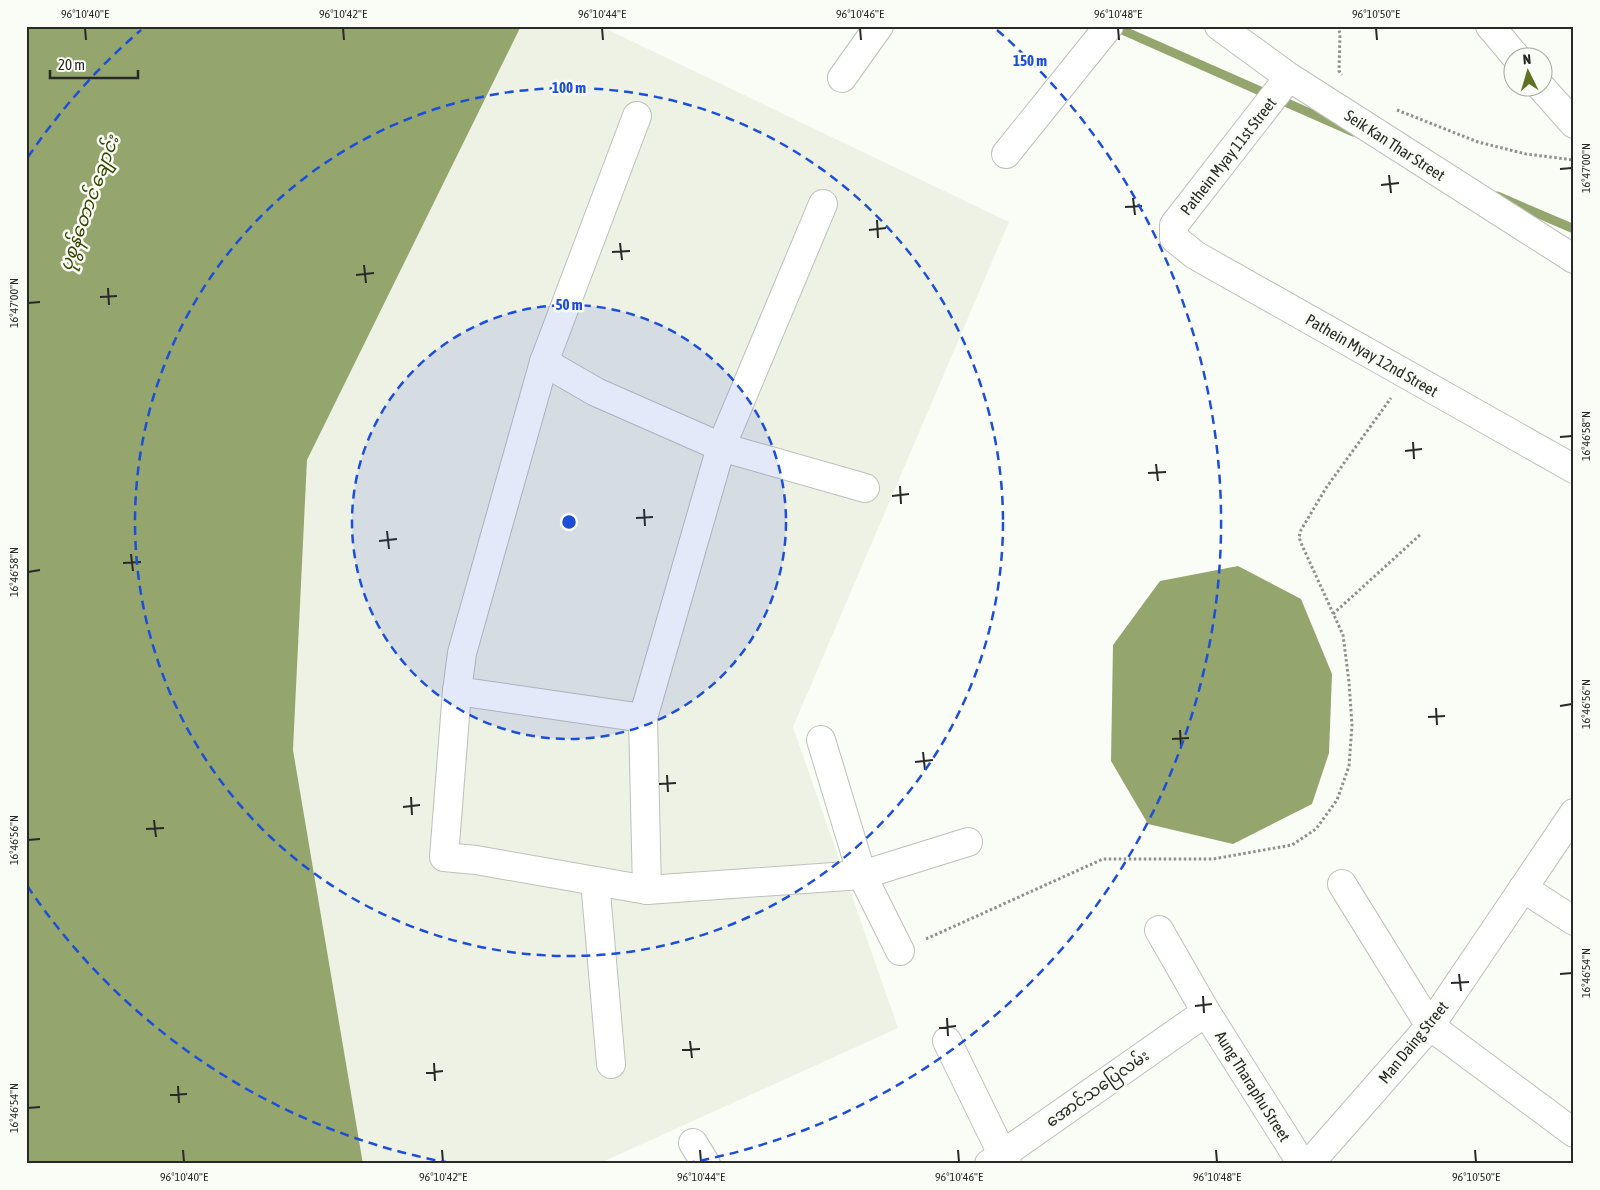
<svg xmlns="http://www.w3.org/2000/svg" width="1600" height="1190" viewBox="0 0 1600 1190" font-family="'Asap Condensed','Noto Sans Myanmar',sans-serif">
	<style>
		.built { fill: #eef2e5 }
		.water { fill: #94a56d }
		.lines { fill: none; stroke-linecap: round; stroke-linejoin: round }
		.stream { stroke: #94a56d; stroke-width: 9 }
		.minor-casing { stroke: #bec0bb; stroke-width: 30 }
		.major-casing { stroke: #bec0bb; stroke-width: 30 }
		.path { stroke: #8e908c; stroke-width: 3; stroke-dasharray: 2.5 2.5; stroke-linecap: butt }
		.minor { stroke: #fff; stroke-width: 28 }
		.major { stroke: #fff; stroke-width: 28 }
		.ticks { fill: none; stroke: #292a28; stroke-width: 2 }
		.ring { fill: none; stroke: #1d4ed8; stroke-width: 2.5; stroke-dasharray: 9 6 }
		.labels { text-anchor: middle; stroke-width: 5; stroke-linejoin: round; paint-order: stroke }
		.street-label { font-size: 16px; fill: #292a28; stroke: #fafcf6 }
		.water-label { font-size: 18px; font-style: italic; fill: #374502; stroke: #fafcf6 }
		.centre { fill: #1d4ed8; stroke: #fafcf6; stroke-width: 2.5 }
		.ring-label { font-size: 15px; text-anchor: middle; font-weight: bold; fill: #1d4ed8; stroke: #fafcf6; stroke-width: 5; stroke-linejoin: round; paint-order: stroke }
		.neatline { fill: none; stroke: #292a28; stroke-width: 2 }
		.ticks-label { font-size: 12px; text-anchor: middle; fill: #292a28 }
	</style>
	<rect width="100%" height="100%" fill="#fafcf6"/>
	<!-- built -->
	<polygon class="built" points="521,26 600,26 1009,222 793,727 898,1028 598,1164 363,1164 293,750 307,460"/>
	<!-- water -->
	<g class="water">
		<polygon points="26,26 521,26 307,460 293,750 363,1164 26,1164"/>
		<polygon points="1238,566 1301,599 1332,674 1329,753 1312,804 1233,844 1148,824 1111,761 1113,645 1160,581"/>
	</g>
	<g class="lines">
		<!-- stream -->
		<g class="stream">
			<polyline points="1113,26 1353,132"/>
			<polyline points="1497,196 1574,229"/>
		</g>
		<!-- minor casing -->
		<g class="minor-casing">
			<g id="minor">
				<polyline points="1219,26 1289,77 1574,259"/>
				<polyline points="1289,77 1174,225 1174,238 1195,255 1574,469"/>
				<polyline points="842,78 879,26"/>
				<polyline points="637,116 544,362 462,653 457,691 444,857 476,860 647,890"/>
				<polyline points="1006,154 1109,26"/>
				<polyline points="544,362 596,392 721,447 823,204"/>
				<polyline points="865,488 721,447 643,718 647,890 862,875 968,842"/>
				<polyline points="457,691 643,718"/>
				<polyline points="821,740 862,875 900,951"/>
				<polyline points="595,881 611,1064"/>
				<polyline points="1342,884 1430,1026 1574,1133"/>
				<polyline points="1523,888 1574,921"/>
				<polyline points="1159,930 1206,1012 1302,1164"/>
				<polyline points="947,1041 1007,1164"/>
				<polyline points="693,1143 706,1164"/>
				<polyline points="989,1164 1206,1012"/>
				<polyline points="1309,1164 1430,1026 1574,813"/>
			</g>
		</g>
		<!-- major casing -->
		<g class="major-casing">
			<g id="major">
				<polyline points="1490,26 1517,58"/>
				<polyline points="1542,88 1574,124"/>
			</g>
		</g>
		<!-- path -->
		<g class="path">
			<polyline points="1337,26 1340,33 1339,71 1342,75"/>
			<polyline points="1397,110 1478,142 1526,154 1574,160"/>
			<polyline points="1333,614 1421,534"/>
			<polyline points="926,939 1103,859 1213,859 1292,845 1316,829 1337,800 1349,766 1352,725 1349,682 1343,635 1301,543 1299,537 1301,530 1326,488 1391,398"/>
		</g>
		<!-- minor -->
		<use href="#minor" class="minor"/>
		<!-- major -->
		<use href="#major" class="major"/>
	</g>
	<!-- ticks -->
	<path class="ticks" d="M85 28 86 40M343 28 344 40M602 28 603 40M860 28 861 40M1118 28 1119 40M1376 28 1377 40M1560 169 1572 168M1389 175 1391 193M1381 185 1399 183M1133 198 1135 215M1125 207 1142 206M877 220 878 238M869 230 886 228M620 243 622 260M612 252 630 251M364 265 366 283M356 275 374 273M108 288 109 305M100 297 117 296M28 303 40 302M1560 437 1572 436M1413 442 1414 459M1405 451 1422 449M1156 464 1158 481M1148 473 1166 472M900 486 901 504M892 496 909 494M644 509 645 526M636 518 653 517M387 531 389 549M379 541 397 539M131 554 133 571M123 563 141 562M28 572 40 570M1560 706 1572 704M1436 708 1437 725M1428 717 1445 716M1180 730 1181 747M1172 739 1189 738M923 752 925 770M915 762 933 760M667 775 668 792M659 784 676 783M411 797 412 815M403 807 420 805M154 820 156 837M146 829 164 828M28 840 40 839M1459 974 1461 991M1560 974 1572 973M1451 983 1469 982M1203 996 1204 1013M1195 1006 1212 1004M947 1018 948 1036M939 1028 956 1026M690 1041 692 1058M682 1050 700 1049M434 1063 435 1081M426 1073 443 1071M178 1086 179 1103M170 1095 187 1094M28 1108 40 1107M183 1150 184 1162M442 1150 443 1162M700 1150 701 1162M958 1150 959 1162M1216 1150 1217 1162M1475 1150 1476 1162"/>
	<!-- distance rings -->
	<circle cx="569" cy="522" r="217" fill="#1d4ed8" fill-opacity=".12"/>
	<g class="ring">
		<circle cx="569" cy="522" r="217"/>
		<circle cx="569" cy="522" r="434"/>
		<path d="M450 1163A652 652 0 0 1 28 887M28 157A652 652 0 0 1 141 30M997 30A652 652 0 0 1 688 1163"/>
	</g>
	<g class="labels">
		<!-- street labels -->
		<g class="street-label">
			<text transform="translate(1395 145) rotate(33)" y="6">Seik Kan Thar Street</text>
			<text transform="translate(1228 156) rotate(-52)" y="6">Pathein Myay 11st Street</text>
			<text transform="translate(1372 355) rotate(30)" y="6">Pathein Myay 12nd Street</text>
			<text transform="translate(1413 1042) rotate(-51)" y="6">Man Daing Street</text>
			<text transform="translate(1253 1086) rotate(58)" y="6">Aung Tharaphu Street</text>
			<text transform="translate(1097 1088) rotate(-35)" y="6">အောင်သပြေလမ်း</text>
		</g>
		<!-- water labels -->
		<g class="water-label">
			<text transform="translate(89 203) rotate(-70)" y="6">ပုစွန်တောင် ချောင်း</text>
		</g>
	</g>
	<circle cx="569" cy="522" r="8" class="centre"/>
	<g class="ring-label">
		<text x="1030" y="66">150 m</text>
		<text x="569" y="93">100 m</text>
		<text x="569" y="310">50 m</text>
	</g>
	<!-- border -->
	<rect width="1600" height="1190" fill="none" stroke="#fafcf6" stroke-width="55"/>
	<!-- north arrow -->
	<g transform="translate(1528 72) rotate(355)"><circle r="24" fill="#fafcf6" stroke="#a6a8a4"/>
	<path d="M0-4L9 19L0 12L-9 19Z" fill="#5e7221"/>
	<text y="-8" font-size="14" font-weight="bold" text-anchor="middle" fill="#292a28">N</text>
	</g>
	<!-- scale -->
	<path d="M50 70v8h88v-8" fill="none" stroke="#292a28" stroke-width="2.5"/>
	<text x="58" y="70" font-size="15" fill="#292a28" stroke="#fafcf6" stroke-width="4" paint-order="stroke">20 m</text>
	<rect x="28" y="28" width="1544" height="1134" class="neatline"/>
	<g class="ticks-label">
		<text x="85" y="18">96°10'40"E</text>
		<text x="343" y="18">96°10'42"E</text>
		<text x="602" y="18">96°10'44"E</text>
		<text x="860" y="18">96°10'46"E</text>
		<text x="1118" y="18">96°10'48"E</text>
		<text x="1376" y="18">96°10'50"E</text>
		<text transform="translate(1586 168) rotate(-90)" y="4">16°47'00"N</text>
		<text transform="translate(14 303) rotate(-90)" y="4">16°47'00"N</text>
		<text transform="translate(1586 436) rotate(-90)" y="4">16°46'58"N</text>
		<text transform="translate(14 572) rotate(-90)" y="4">16°46'58"N</text>
		<text transform="translate(1586 704) rotate(-90)" y="4">16°46'56"N</text>
		<text transform="translate(14 840) rotate(-90)" y="4">16°46'56"N</text>
		<text transform="translate(1586 973) rotate(-90)" y="4">16°46'54"N</text>
		<text transform="translate(14 1108) rotate(-90)" y="4">16°46'54"N</text>
		<text x="184" y="1181">96°10'40"E</text>
		<text x="443" y="1181">96°10'42"E</text>
		<text x="701" y="1181">96°10'44"E</text>
		<text x="959" y="1181">96°10'46"E</text>
		<text x="1217" y="1181">96°10'48"E</text>
		<text x="1476" y="1181">96°10'50"E</text>
	</g>
</svg>
